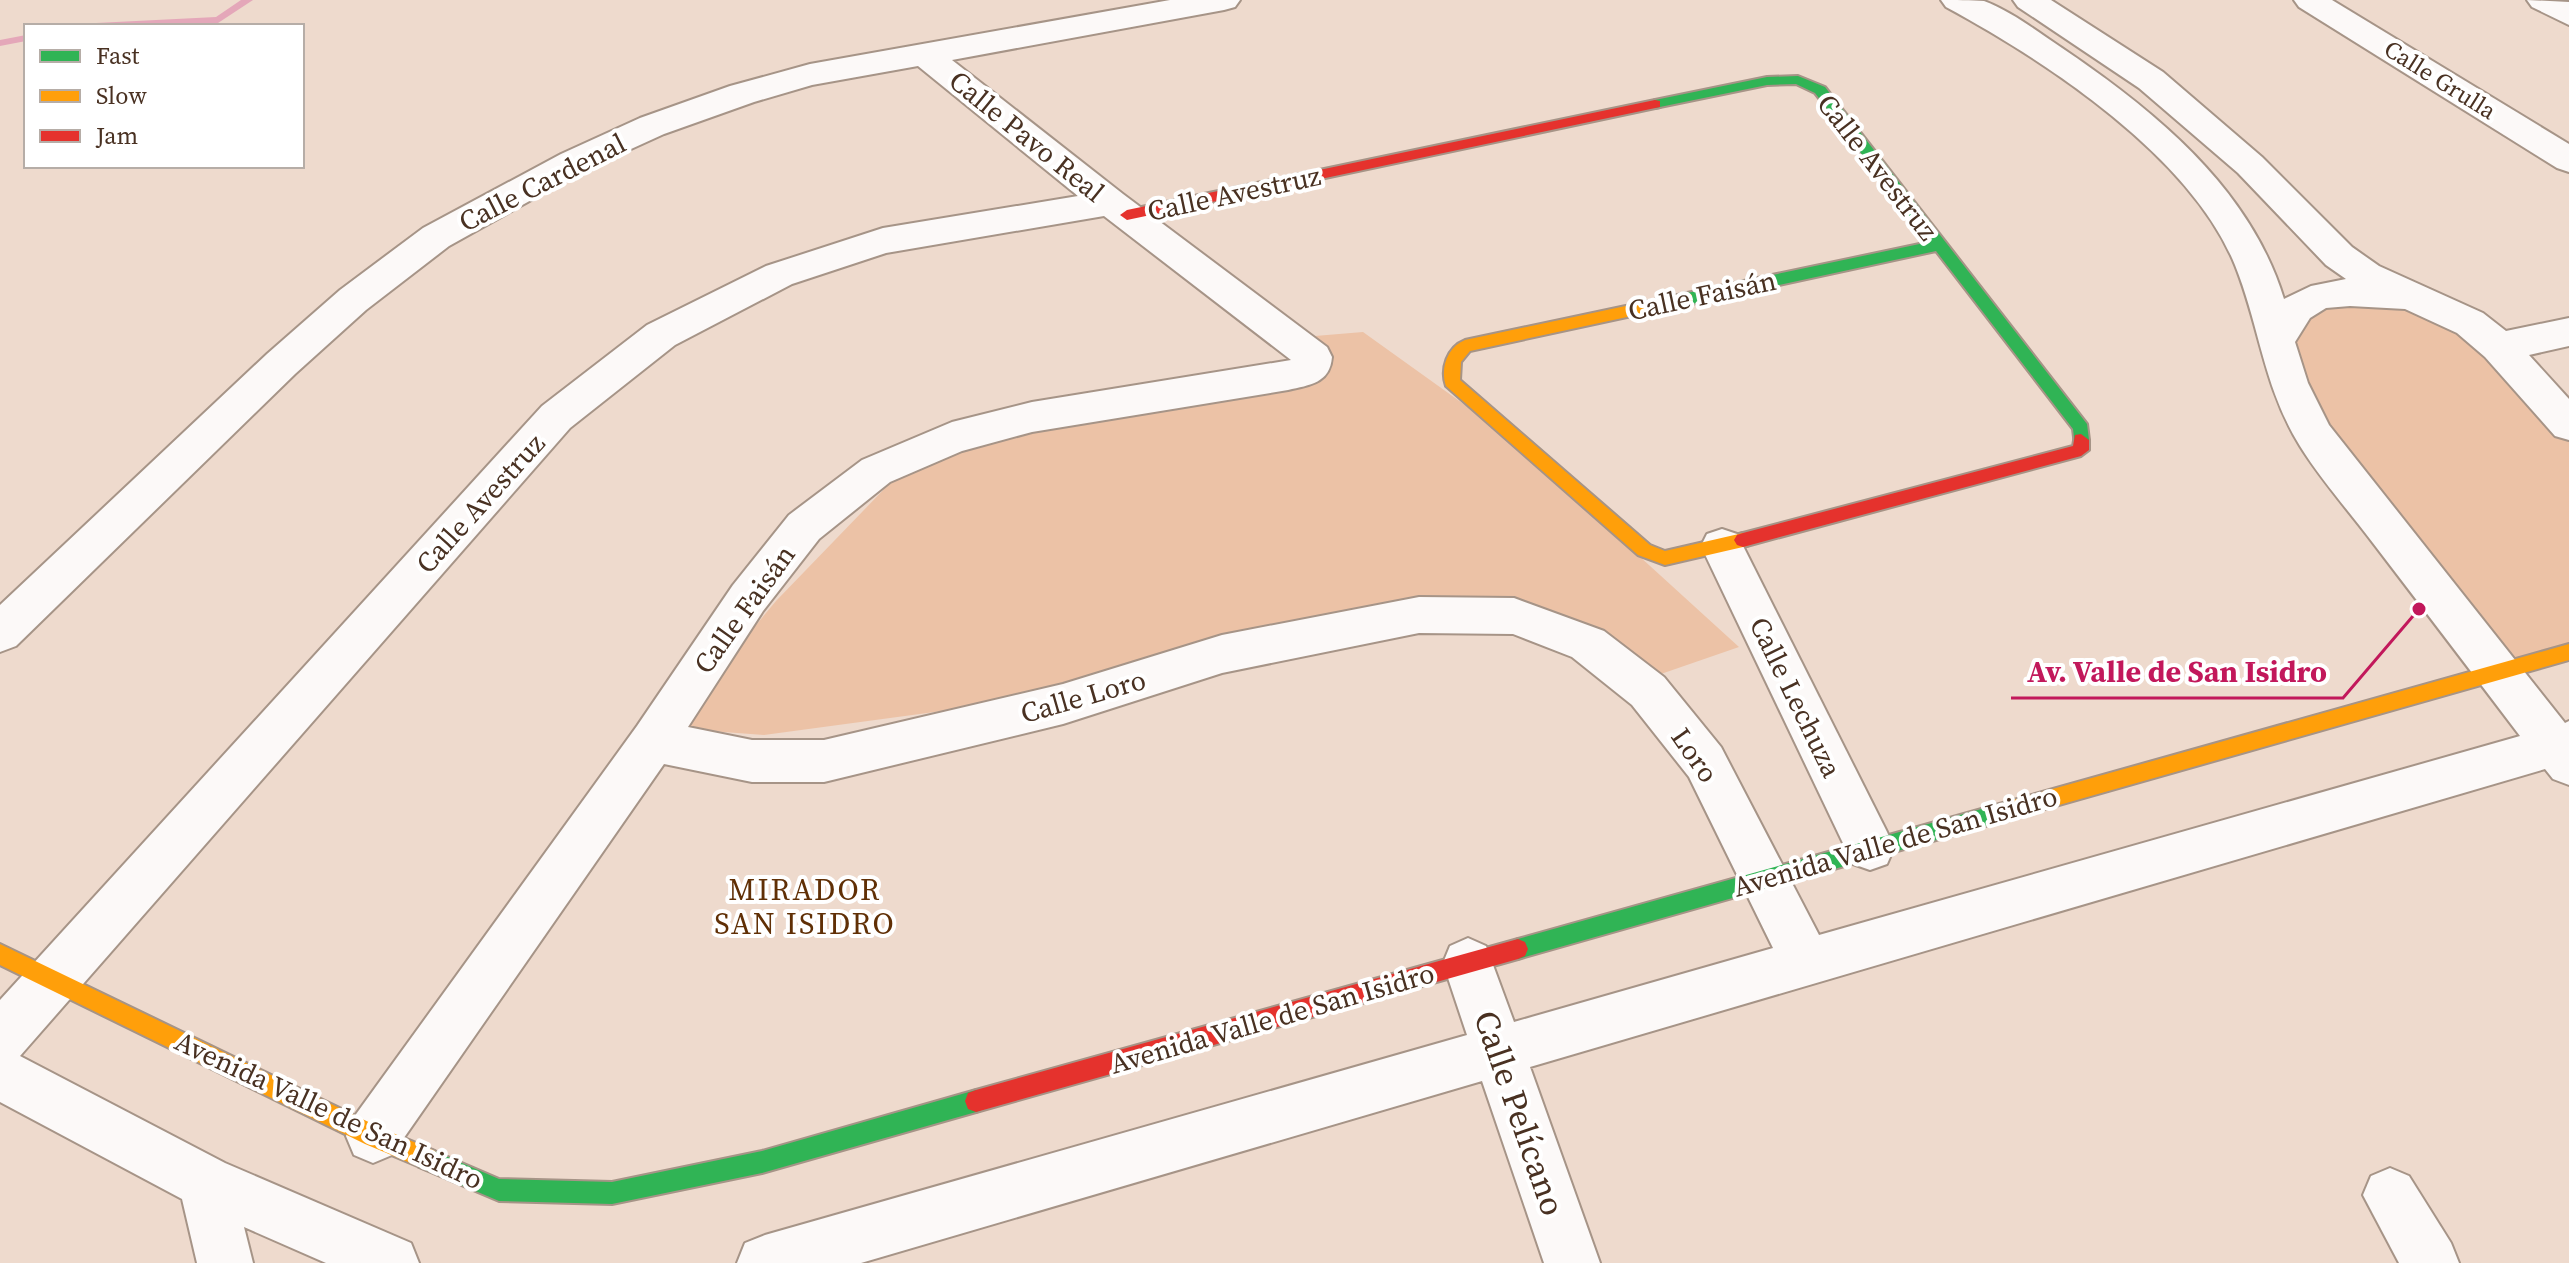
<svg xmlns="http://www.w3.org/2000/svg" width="2569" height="1263" viewBox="0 0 2569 1263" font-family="'Source Serif 4',serif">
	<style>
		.green { fill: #ecc2a6 }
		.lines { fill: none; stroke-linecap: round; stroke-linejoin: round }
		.stream { fill: #e4a7b9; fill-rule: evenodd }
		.street-casing { stroke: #a69487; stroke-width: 4 }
		.fast-casing { stroke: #a69487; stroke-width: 4 }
		.slow-casing { stroke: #a69487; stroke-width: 4 }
		.jam-casing { stroke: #a69487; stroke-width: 4 }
		.street { fill: #fcf9f8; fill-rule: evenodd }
		.fast { fill: #30b455; fill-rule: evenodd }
		.slow { fill: #ff9f0a; fill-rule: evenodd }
		.jam { fill: #e5322d; fill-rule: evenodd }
		.labels { text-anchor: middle; stroke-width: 8; stroke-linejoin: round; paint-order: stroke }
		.far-street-label { font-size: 24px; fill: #493122; stroke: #fff }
		.street-label { font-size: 28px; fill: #493122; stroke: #fff }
		.neighbourhood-label { font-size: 30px; letter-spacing: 2px; fill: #602f05; stroke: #fff }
		.near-street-label { font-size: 34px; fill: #493122; stroke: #fff }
		.leader { fill: none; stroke: #c2185b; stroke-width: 3 }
		.callout-dot { fill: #c2185b; stroke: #fff; stroke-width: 3 }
		.callout-label { font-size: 30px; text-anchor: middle; font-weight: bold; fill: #c2185b; stroke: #fff; stroke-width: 8; stroke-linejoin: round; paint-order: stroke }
	</style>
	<rect width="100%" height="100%" fill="#eedacd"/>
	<!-- green -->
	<g class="green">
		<polygon points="2378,296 2469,325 2569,428 2569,645 2496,665 2317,435 2290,323 2324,299"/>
		<polygon points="1363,332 1504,433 1739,647 1658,675 1518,600 1061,695 764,735 670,728 776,601 892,481 1034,423 1318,368 1291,338"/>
	</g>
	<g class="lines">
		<!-- stream -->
		<g class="stream">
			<polygon points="241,0 253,0 218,23 91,26 96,23 216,17"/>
			<polygon points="26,35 26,41 0,46 0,40"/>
		</g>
		<!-- street casing -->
		<g class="street-casing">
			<g id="street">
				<path d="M1170 0H1240L1235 7 1224 10 952 60 1123 194 1327 347 1332 357C1330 383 1310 385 1288 390L1032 432 962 451 890 482 819 539 763 611 688 727 752 740H824L1063 684 1222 635 1419 597 1514 598 1604 631 1664 677 1721 747 1819 935 2520 736C2471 671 2422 607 2373 543 2349 511 2321 480 2300 446 2263 386 2260 327 2235 265 2191 156 2046 61 1946 7L1941 0C1954 0 1972 0 1984 1 2011 11 2038 32 2062 48 2155 111 2250 188 2284 299L2311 286 2346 279 2326 265 2238 173 2139 88 2018 7 2013 0H2051L2163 72 2262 157 2352 247 2379 266 2483 313 2506 331 2569 318V346L2529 355 2569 399V440L2555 436 2485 357 2457 333 2405 309 2350 306 2326 308 2310 318 2295 342 2308 383 2329 425 2565 723 2569 721V785L2553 779 2545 769 1530 1067 1600 1263H1544L1482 1081 861 1263H737L745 1243 765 1235 1467 1035 1443 963 1450 946 1468 938 1486 946 1514 1022 1773 948 1689 777 1632 705 1572 657 1513 634 1419 633 1222 673 1063 724 824 782H752L664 764 392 1155 373 1163 354 1155 346 1136 354 1117 637 726 733 585 789 515 862 460 952 422 1032 402 1291 360 1104 216 886 253 792 284 675 345 570 428 20 1056 225 1163 411 1243 419 1263H326L244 1227 253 1263H197L182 1199 0 1102V1000L542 406 647 325 766 266 883 228 1078 196 918 66 812 85 754 102 664 134 585 170 449 246 366 310 295 374 16 646 0 652V605L267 354 340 290 423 228 561 154 640 118 730 86 810 64Z"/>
				<polygon points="2294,0 2332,0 2569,144 2569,172 2557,168 2299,7"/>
				<polygon points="2527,0 2569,2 2569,25 2532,7"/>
				<polygon points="1722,529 1737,534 1887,832 1894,848 1887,864 1870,870 1853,864 1701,546 1707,534"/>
				<polygon points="2390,1168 2409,1176 2451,1243 2459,1263 2399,1263 2363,1195 2371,1176"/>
			</g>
		</g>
		<!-- fast casing -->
		<g class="fast-casing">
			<g id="fast">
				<polygon points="1798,76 1825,87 2087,424 2089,440 2087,445 2075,445 2073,429 1936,251 1687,305 1682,303 1682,295 1687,293 1929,242 1815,93 1796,84 1767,85 1655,108 1648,104 1655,100 1767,77"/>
				<polygon points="2010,801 2017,804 2020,810 2017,816 2010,819 1518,959 1511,956 1508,949 1511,942 1518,939"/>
				<polygon points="976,1090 984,1093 987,1101 984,1109 976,1112 762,1173 612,1204 499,1201 419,1167 416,1159 419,1151 427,1148 499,1179 612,1182 762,1151"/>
			</g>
		</g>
		<!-- slow casing -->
		<g class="slow-casing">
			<g id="slow">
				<path d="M1687 293 1692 295V303L1470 351 1461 362 1460 380 1650 545 1665 551 1743 533 1749 535 1752 540 1749 545 1743 547 1665 565 1638 555 1446 386C1440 369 1447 347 1465 340Z"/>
				<polygon points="2569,644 2569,660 2010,819 2003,816 2000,810 2003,804 2010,801"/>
				<polygon points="0,944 381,1128 435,1151 438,1159 435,1167 427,1170 365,1144 0,965"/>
			</g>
		</g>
		<!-- jam casing -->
		<g class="jam-casing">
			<g id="jam">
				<polygon points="1655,100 1660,101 1660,107 1127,220 1120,215 1127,210"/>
				<polygon points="2081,434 2089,440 2089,450 2081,456 1743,547 1737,545 1734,540 1737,535 1743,533 2073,446 2075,435"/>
				<polygon points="1518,939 1525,942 1528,949 1525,956 1518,959 976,1112 968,1109 965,1101 968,1093 976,1090"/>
			</g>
		</g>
		<!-- street -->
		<use href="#street" class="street"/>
		<!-- fast -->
		<use href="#fast" class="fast"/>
		<!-- slow -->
		<use href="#slow" class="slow"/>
		<!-- jam -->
		<use href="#jam" class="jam"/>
	</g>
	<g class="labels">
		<!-- far-street labels -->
		<g class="far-street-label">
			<text transform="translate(2440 80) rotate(32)" y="8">Calle Grulla</text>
		</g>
		<!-- street labels -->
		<g class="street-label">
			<text transform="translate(1027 136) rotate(39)" y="10">Calle Pavo Real</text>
			<text transform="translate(1878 167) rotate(52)" y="10">Calle Avestruz</text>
			<text transform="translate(542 182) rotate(-27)" y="10">Calle Cardenal</text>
			<text transform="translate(1234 193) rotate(-12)" y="10">Calle Avestruz</text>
			<text transform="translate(1702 295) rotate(-12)" y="10">Calle Faisán</text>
			<text transform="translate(480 503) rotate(-48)" y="10">Calle Avestruz</text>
			<text transform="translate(744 609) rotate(-54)" y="10">Calle Faisán</text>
			<text transform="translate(1083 696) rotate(-16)" y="10">Calle Loro</text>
			<text transform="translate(1796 697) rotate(64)" y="10">Calle Lechuza</text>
			<text transform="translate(1695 755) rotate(55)" y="10">Loro</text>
			<text transform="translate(1895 841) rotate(-16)" y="10">Avenida Valle de San Isidro</text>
			<text transform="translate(1272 1018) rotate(-16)" y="10">Avenida Valle de San Isidro</text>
			<text transform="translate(329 1110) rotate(25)" y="10">Avenida Valle de San Isidro</text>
		</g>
		<!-- neighbourhood labels -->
		<g class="neighbourhood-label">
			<text x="805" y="900">MIRADOR<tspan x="805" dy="34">SAN ISIDRO</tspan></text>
		</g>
		<!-- near-street labels -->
		<g class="near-street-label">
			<text transform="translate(1520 1113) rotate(71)" y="12">Calle Pelícano</text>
		</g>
	</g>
	<!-- callouts -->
	<path class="leader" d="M2419 609L2343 698H2011"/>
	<circle class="callout-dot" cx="2419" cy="609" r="8"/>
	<g class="callout-label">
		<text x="2177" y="682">Av. Valle de San Isidro</text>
	</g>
	<!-- legend -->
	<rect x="24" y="24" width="280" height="144" fill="#ffffff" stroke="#b6ada7" stroke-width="2"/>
	<rect x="40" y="50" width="40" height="12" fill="#30b455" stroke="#b6ada7" stroke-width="2"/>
	<text x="96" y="64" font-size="24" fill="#493122">Fast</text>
	<rect x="40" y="90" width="40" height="12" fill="#ff9f0a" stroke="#b6ada7" stroke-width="2"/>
	<text x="96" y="104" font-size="24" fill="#493122">Slow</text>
	<rect x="40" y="130" width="40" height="12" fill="#e5322d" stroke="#b6ada7" stroke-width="2"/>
	<text x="96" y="144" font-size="24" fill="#493122">Jam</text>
</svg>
